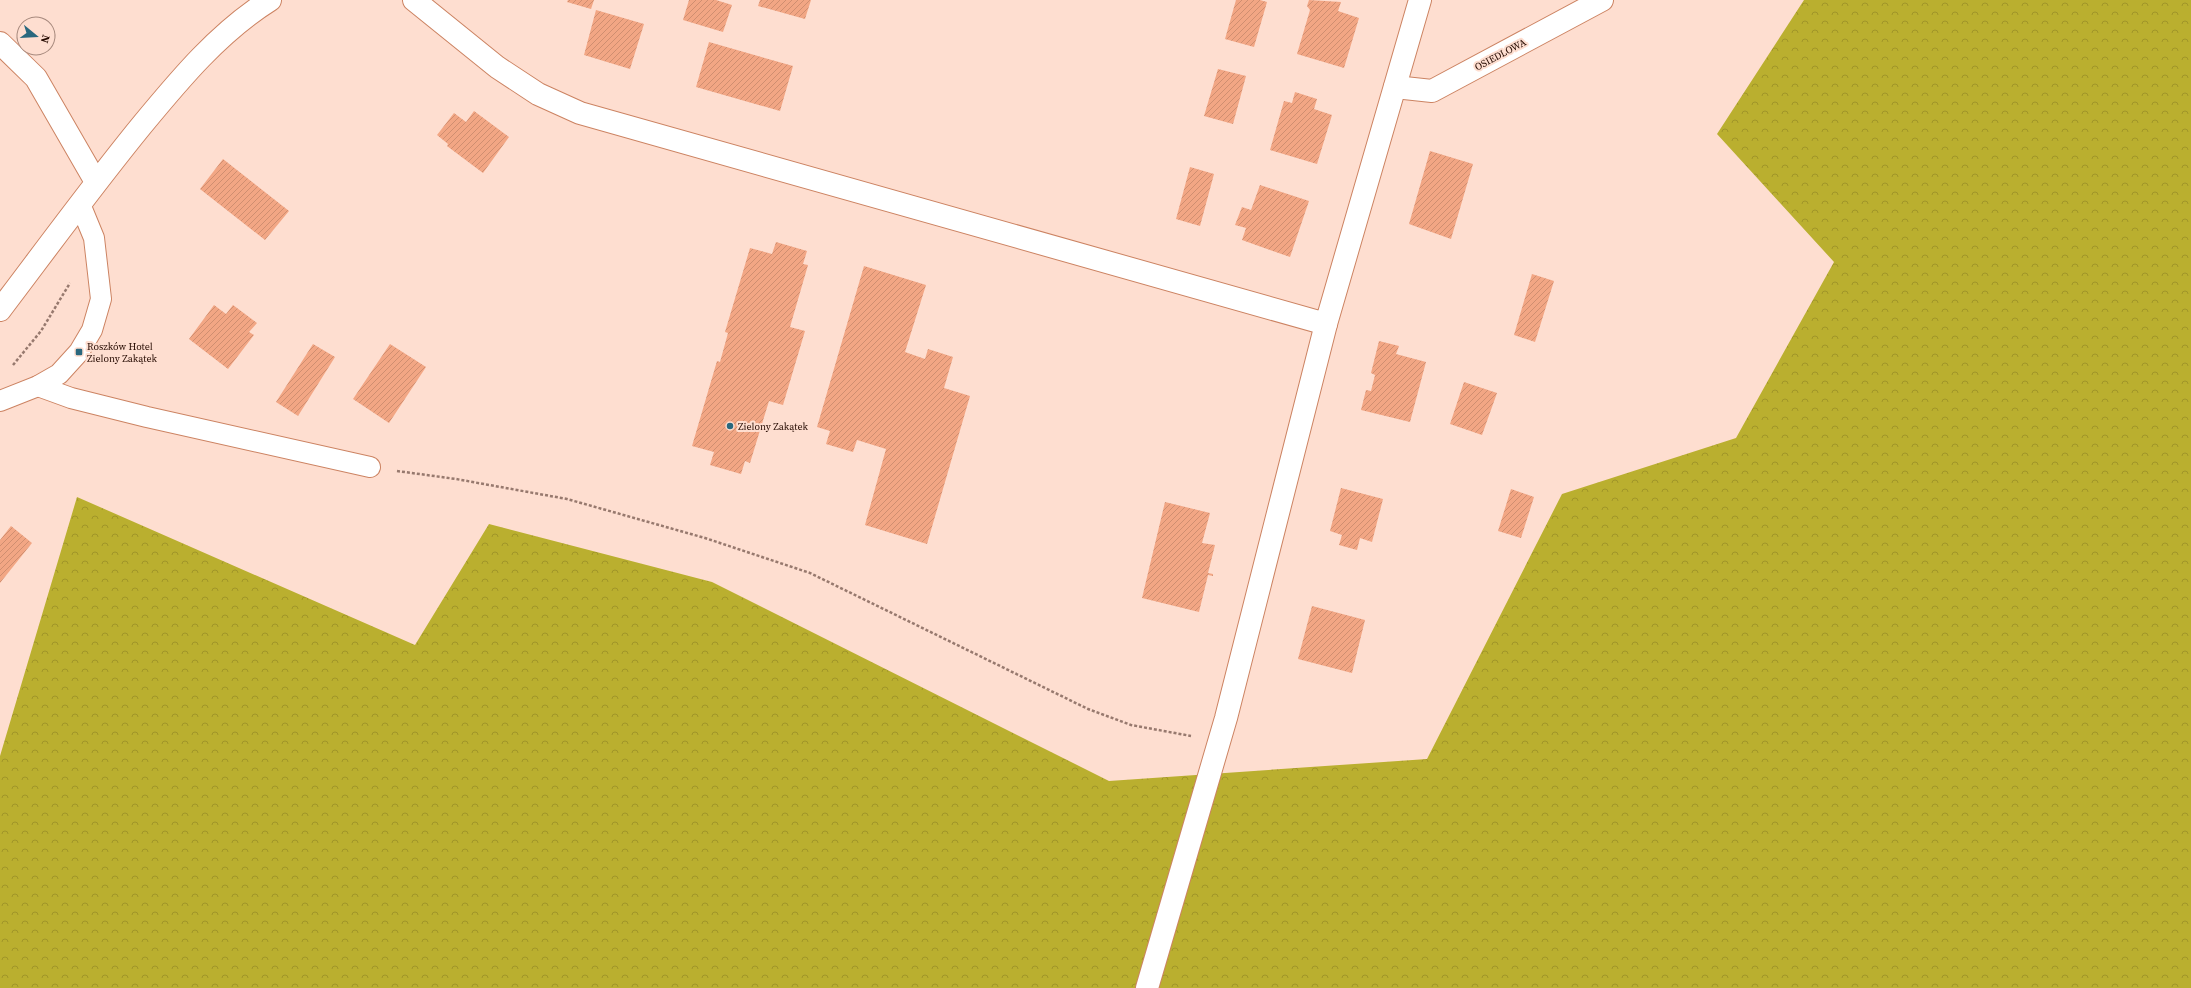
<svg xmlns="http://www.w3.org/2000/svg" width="2191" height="988" viewBox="0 0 2191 988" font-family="'Source Serif 4',serif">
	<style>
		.forest { fill: url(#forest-crowns) }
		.building { fill: url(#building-hatch) }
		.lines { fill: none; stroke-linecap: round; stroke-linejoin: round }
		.service-casing { stroke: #cc8362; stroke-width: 22 }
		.minor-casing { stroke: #cc8362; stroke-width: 24 }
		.path { stroke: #97796e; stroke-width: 2.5; stroke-dasharray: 3 2; stroke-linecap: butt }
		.service { stroke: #fff; stroke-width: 20 }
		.minor { stroke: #fff; stroke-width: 22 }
		.poi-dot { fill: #2a687e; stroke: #feded0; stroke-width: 1.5 }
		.labels { text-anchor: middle; stroke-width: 4; stroke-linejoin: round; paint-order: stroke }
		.street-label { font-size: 10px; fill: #250a01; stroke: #feded0 }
		.poi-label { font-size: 10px; fill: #250a01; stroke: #feded0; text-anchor: start }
	</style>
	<defs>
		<pattern id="forest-crowns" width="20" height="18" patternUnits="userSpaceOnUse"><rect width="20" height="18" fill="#baaf2f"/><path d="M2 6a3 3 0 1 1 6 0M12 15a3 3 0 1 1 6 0" fill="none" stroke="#a09528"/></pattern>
		<pattern id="building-hatch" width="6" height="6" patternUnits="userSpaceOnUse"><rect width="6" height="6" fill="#f2a684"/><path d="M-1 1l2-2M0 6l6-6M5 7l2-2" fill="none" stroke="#cf8e70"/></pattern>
	</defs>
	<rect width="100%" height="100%" fill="#feded0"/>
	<!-- forest -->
	<polygon class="forest" points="1804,0 2191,0 2191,988 0,988 0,756 77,497 415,645 489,524 712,582 1109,781 1427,759 1562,494 1736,438 1834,262 1717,134"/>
	<!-- building -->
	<g class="building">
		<polygon points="568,0 594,0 591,9 567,2"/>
		<polygon points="689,0 716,0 732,5 723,32 683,20"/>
		<polygon points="760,0 811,0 805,19 758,6"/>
		<polygon points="1236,0 1260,0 1267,2 1254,47 1225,39"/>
		<polygon points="1309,0 1341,2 1338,11 1359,18 1344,68 1297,54 1310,10 1307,6"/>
		<polygon points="596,10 644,24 630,69 584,55"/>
		<polygon points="709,42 793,66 780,111 696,87"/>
		<polygon points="1218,69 1246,76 1233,124 1204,116"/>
		<polygon points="1295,92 1317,99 1314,109 1332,115 1317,164 1270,150 1284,101 1292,103"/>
		<polygon points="474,111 509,137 483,173 447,146 448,144 437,135 454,113 466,122"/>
		<polygon points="1430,151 1473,164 1451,239 1409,224"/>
		<polygon points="223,159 289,211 265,240 200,189"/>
		<polygon points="1190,167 1214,174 1200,226 1176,219"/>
		<polygon points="1260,185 1309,201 1290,257 1242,240 1246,228 1235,225 1242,207 1251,210"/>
		<polygon points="776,242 807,251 803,264 808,265 790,327 805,331 783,405 769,401 750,463 745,461 741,474 710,465 714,452 692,446 717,361 720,362 728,333 725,332 750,248 772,254"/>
		<polygon points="864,266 926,285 905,352 925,359 928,349 953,357 944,388 970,396 927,544 865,525 886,449 857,440 853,452 826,444 830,431 817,427"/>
		<polygon points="1532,274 1554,281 1535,342 1514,335"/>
		<polygon points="214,305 226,314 233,305 257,323 249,332 254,335 228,369 189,339"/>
		<polygon points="1379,341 1399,346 1396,354 1426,362 1410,422 1361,410 1366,390 1371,391 1375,375 1371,373"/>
		<polygon points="313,344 335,357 298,416 276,402"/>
		<polygon points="390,344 426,367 389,423 353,399"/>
		<polygon points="1464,382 1497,393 1482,435 1450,424"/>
		<polygon points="1341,488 1383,499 1372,542 1360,538 1357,550 1339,545 1342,535 1330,531"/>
		<polygon points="1511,489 1534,497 1521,538 1498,531"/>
		<polygon points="1165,502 1210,513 1202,543 1215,545 1208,573 1213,574 1213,576 1208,575 1199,612 1142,598"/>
		<polygon points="11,526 32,543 0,583 0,540"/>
		<polygon points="1312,606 1365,620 1352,673 1298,659"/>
	</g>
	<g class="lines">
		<!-- service casing -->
		<g class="service-casing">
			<g id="service">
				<polyline points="38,386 71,398 147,417 370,467"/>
				<polyline points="0,401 38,386 59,374 79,352 92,330 101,299 94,238 80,204"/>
			</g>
		</g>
		<!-- minor casing -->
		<g class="minor-casing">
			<g id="minor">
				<polyline points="414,0 497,67 538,94 580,113 1326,324 1420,0"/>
				<polyline points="0,43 36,78 96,182"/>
				<polyline points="1395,87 1432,91 1602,0"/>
				<path d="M0 310C47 248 93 185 142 125 180 79 219 32 270 0"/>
				<polyline points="1147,988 1226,718 1326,324"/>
			</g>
		</g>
		<!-- path -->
		<g class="path">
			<polyline points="13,365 41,331 70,283"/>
			<polyline points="397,471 456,479 567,499 705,538 810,573 1088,709 1131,725 1191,736"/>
		</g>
		<!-- service -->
		<use href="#service" class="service"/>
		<!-- minor -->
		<use href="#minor" class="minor"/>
	</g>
	<!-- markers -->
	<g class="poi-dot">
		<rect x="75" y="348" width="8" height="8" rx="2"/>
		<circle cx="730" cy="426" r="4"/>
	</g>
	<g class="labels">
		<!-- street labels -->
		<g class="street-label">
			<text transform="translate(1500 54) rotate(-28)" y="4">OSIEDLOWA</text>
		</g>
		<!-- poi labels -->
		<g class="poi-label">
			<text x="87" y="350">Roszków Hotel<tspan x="87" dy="12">Zielony Zakątek</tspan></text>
			<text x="738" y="430">Zielony Zakątek</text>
		</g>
	</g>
	<!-- north arrow -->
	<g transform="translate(36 36) rotate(108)"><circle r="19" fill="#feded0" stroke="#a7897d"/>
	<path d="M0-3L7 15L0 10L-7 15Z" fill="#2a687e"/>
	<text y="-6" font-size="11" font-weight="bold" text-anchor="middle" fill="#250a01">N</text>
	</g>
</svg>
